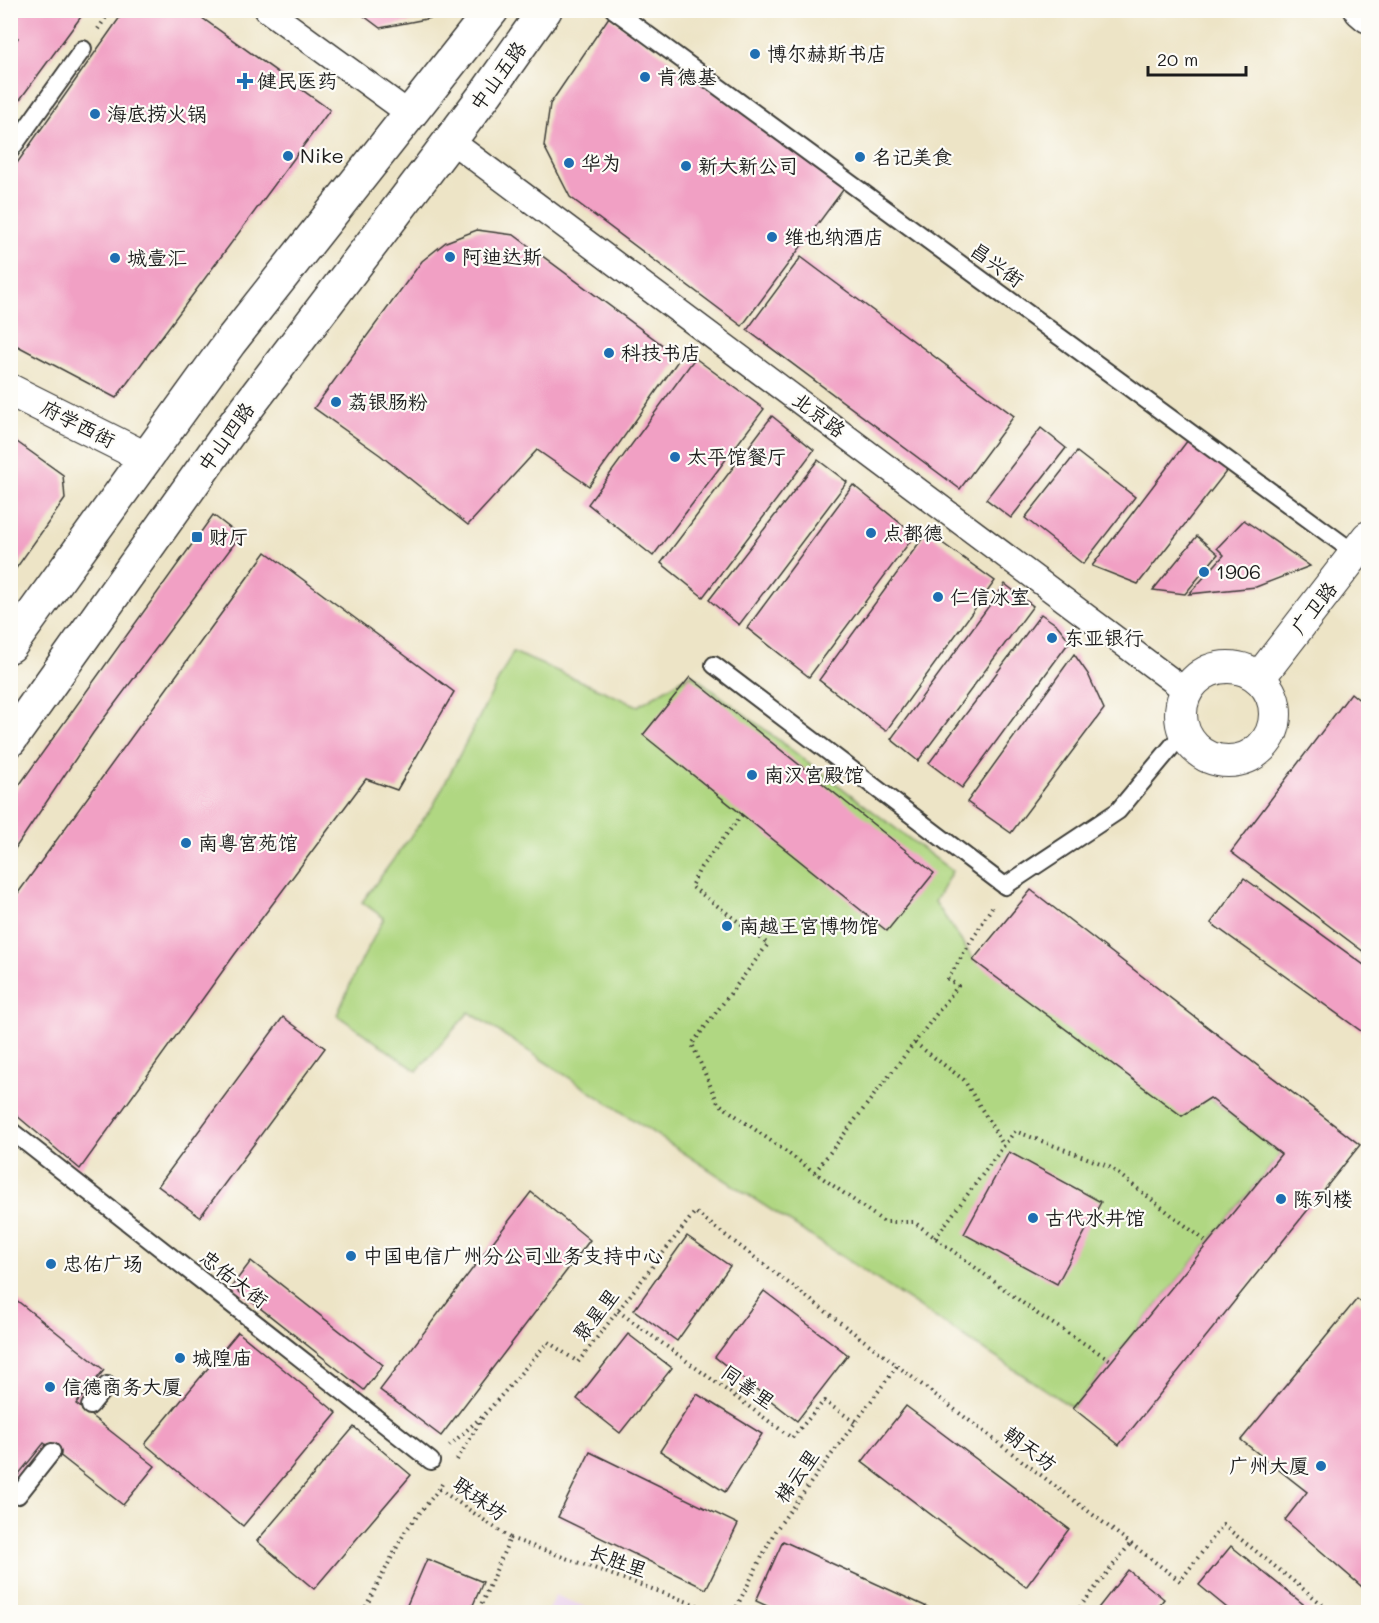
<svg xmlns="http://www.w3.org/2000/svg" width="1379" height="1623" viewBox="0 0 1379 1623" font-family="Mali,'LXGW WenKai TC',sans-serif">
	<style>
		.built { fill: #ead1ec }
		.green { fill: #b0d782; stroke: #667a4f; stroke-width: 1.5 }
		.building { fill: #f1a0c4 }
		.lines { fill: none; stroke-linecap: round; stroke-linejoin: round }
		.service-casing { stroke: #3b3a36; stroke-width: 20 }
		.pedestrian-casing { stroke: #3b3a36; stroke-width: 27 }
		.minor-casing { stroke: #3b3a36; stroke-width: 34 }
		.tertiary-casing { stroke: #3b3a36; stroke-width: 36 }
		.primary-casing { stroke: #3b3a36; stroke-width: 36 }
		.path { stroke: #3b3a36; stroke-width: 4; stroke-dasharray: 1.5 4.5; stroke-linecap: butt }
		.service { stroke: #fff; stroke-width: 16 }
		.pedestrian { stroke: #fff; stroke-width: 24 }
		.minor { stroke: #fff; stroke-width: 32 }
		.tertiary { stroke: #fff; stroke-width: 33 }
		.primary { stroke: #fff; stroke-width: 33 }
		.poi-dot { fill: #1f6fb2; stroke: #fdfcf7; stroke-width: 2 }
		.labels { text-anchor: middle; stroke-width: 4.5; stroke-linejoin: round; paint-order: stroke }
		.poi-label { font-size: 20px; fill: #1c1c1c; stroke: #fdfcf7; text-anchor: start }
		.street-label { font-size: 20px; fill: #1c1c1c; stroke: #fdfcf7 }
	</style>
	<rect width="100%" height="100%" fill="#fdfcf7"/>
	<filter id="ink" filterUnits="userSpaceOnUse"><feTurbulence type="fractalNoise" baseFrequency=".0167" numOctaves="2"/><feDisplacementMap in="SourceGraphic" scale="12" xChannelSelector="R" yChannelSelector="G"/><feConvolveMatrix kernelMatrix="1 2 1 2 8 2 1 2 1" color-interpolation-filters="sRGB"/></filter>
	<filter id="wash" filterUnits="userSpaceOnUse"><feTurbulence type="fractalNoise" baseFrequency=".008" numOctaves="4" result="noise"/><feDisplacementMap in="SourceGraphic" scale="24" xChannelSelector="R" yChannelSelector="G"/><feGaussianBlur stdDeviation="1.35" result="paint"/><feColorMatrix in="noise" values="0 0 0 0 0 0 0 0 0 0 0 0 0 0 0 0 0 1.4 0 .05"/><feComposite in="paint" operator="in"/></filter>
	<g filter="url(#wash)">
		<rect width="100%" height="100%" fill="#ede4c6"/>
		<!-- built -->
		<polygon class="built" points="555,1595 598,1612 548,1612"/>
		<!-- green -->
		<polygon class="green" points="513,652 638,706 691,674 952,871 935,902 974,960 1210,1098 1281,1154 1073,1408 469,1012 417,1071 337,1015 357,969 384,918 362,902 433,806"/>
		<g id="blocks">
			<!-- building -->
			<g class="building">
				<polygon points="10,10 86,10 10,113 10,49 18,38 10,33"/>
				<polygon points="125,10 191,10 330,110 116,398 10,342 10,173"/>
				<polygon points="356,10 441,10 436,17 380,28"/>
				<polygon points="609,17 846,186 742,326 570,197 544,146 550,104"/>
				<polygon points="477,230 514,235 680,358 589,486 537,450 468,525 380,455 314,408 422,261 446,242"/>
				<polygon points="801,257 1014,416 960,489 747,330"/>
				<polygon points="695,358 764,409 653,556 588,504"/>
				<polygon points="772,416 814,450 703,597 661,563"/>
				<polygon points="1041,428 1066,448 1011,518 986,499"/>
				<polygon points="10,437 63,475 65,499 10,577"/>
				<polygon points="1188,440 1229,468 1138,584 1092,566"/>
				<polygon points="1077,452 1135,497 1083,564 1025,518"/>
				<polygon points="818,460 847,482 739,625 709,600"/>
				<polygon points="853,485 915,535 809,677 747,628"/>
				<polygon points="213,515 240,536 93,733 10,856 10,798"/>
				<polygon points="1244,520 1310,566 1256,587 1189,594 1224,555 1217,548"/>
				<polygon points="927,532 995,581 886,731 819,680"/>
				<polygon points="1197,536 1218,554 1185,594 1153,590"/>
				<polygon points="266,552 454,692 397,790 366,779 235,954 80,1169 10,1110 10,904"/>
				<polygon points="1005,584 1033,606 918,761 891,739"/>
				<polygon points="1041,614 1057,625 1070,641 962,788 929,763"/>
				<polygon points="1074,654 1088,674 1104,709 1011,833 967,802"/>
				<polygon points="690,677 934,873 887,931 643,735"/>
				<polygon points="1351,693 1368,707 1368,955 1231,852"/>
				<polygon points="1244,878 1368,968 1368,1036 1211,923"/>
				<polygon points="1031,890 1360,1145 1119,1445 1073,1408 1281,1154 1210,1098 1182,1116 973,960"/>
				<polygon points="283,1017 325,1048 200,1217 158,1186"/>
				<polygon points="1009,1152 1101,1202 1057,1284 964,1234"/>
				<polygon points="531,1192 590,1240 441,1436 380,1390"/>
				<polygon points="687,1236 730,1266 677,1341 634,1310"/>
				<polygon points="251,1261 383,1365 364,1390 232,1286"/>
				<polygon points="764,1291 848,1355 797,1421 715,1357"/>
				<polygon points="10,1295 104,1370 76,1404 155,1466 123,1505 44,1443 14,1480 10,1479"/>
				<polygon points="1357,1299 1368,1308 1368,1592 1285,1520 1307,1492 1241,1440"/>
				<polygon points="238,1332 337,1413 243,1526 145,1444"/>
				<polygon points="628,1334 672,1368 620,1433 577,1399"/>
				<polygon points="697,1394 762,1434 725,1492 660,1451"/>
				<polygon points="906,1406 1069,1529 1026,1587 862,1462"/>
				<polygon points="354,1427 411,1475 314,1589 257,1541"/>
				<polygon points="590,1452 738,1524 706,1589 558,1517"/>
				<polygon points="783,1541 938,1612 780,1612 756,1601"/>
				<polygon points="1231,1546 1313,1612 1232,1612 1199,1585"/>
				<polygon points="427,1559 483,1582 470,1612 404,1612"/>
				<polygon points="1128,1570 1164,1599 1154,1612 1095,1612"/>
			</g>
		</g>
	</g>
	<g filter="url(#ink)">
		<use href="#blocks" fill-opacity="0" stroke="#3b3a36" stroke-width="1.5"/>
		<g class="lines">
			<!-- service casing -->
			<g class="service-casing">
				<g id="service">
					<polyline points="614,10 1356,554"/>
					<polyline points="10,151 83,49"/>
					<polyline points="714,665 1005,886 1118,811 1184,732"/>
					<polyline points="10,1130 431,1461"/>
					<polyline points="90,1406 107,1385"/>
					<polyline points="10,1492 18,1495 52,1452"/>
				</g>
			</g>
			<!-- pedestrian casing -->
			<g class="pedestrian-casing">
				<g id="pedestrian">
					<polyline points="267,10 411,115"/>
					<polyline points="450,140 1186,691"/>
				</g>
			</g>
			<!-- minor casing -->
			<g class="minor-casing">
				<g id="minor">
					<polyline points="10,390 146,458"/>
					<circle cx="1228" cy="714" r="47"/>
					<polyline points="1259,678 1368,537"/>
				</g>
			</g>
			<!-- tertiary casing -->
			<g class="tertiary-casing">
				<polyline id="tertiary" points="1361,10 1368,16"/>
			</g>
			<!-- primary casing -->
			<g class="primary-casing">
				<g id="primary">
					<polyline points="10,646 230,342 492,10"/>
					<polyline points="10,740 237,421 487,92 545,10"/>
				</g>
			</g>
			<!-- path -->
			<g class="path">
				<polyline points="98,29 111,10"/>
				<polyline points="742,815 701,867 691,886 768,944 692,1044 718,1103 884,1222 914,1222 1039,1315 1112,1361"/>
				<polyline points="915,1043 964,1080 1004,1146"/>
				<polyline points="815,1172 958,986 948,979 992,907"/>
				<polyline points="935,1238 1015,1131 1108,1166 1208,1243"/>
				<polyline points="618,1311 792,1438 824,1401 855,1422"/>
				<polyline points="449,1446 486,1413 548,1342 578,1362 695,1212 1180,1581 1223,1525 1332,1612"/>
				<polyline points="457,1460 483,1417"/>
				<polyline points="442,1484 439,1489 510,1538 478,1612"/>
				<polyline points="510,1538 716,1612"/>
				<polyline points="363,1612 406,1530 439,1489"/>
				<polyline points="734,1612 775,1531 897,1366"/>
				<polyline points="1076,1612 1130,1544"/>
			</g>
			<!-- service -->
			<use href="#service" class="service"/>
			<!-- pedestrian -->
			<use href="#pedestrian" class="pedestrian"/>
			<!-- minor -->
			<use href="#minor" class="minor"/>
			<!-- tertiary -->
			<use href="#tertiary" class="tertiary"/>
			<!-- primary -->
			<use href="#primary" class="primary"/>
		</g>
	</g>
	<!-- markers -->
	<g class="poi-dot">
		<circle cx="755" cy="54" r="6"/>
		<circle cx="645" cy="77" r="6"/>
		<path d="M242 72h6v6h6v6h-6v6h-6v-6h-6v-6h6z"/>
		<circle cx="95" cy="114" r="6"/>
		<circle cx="288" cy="156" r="6"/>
		<circle cx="860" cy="157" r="6"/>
		<circle cx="569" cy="163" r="6"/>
		<circle cx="686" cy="166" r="6"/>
		<circle cx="772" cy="237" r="6"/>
		<circle cx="450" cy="257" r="6"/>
		<circle cx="115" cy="258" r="6"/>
		<circle cx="609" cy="353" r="6"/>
		<circle cx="336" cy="402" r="6"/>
		<circle cx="675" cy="457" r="6"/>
		<circle cx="871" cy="533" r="6"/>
		<rect x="191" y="531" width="12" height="12" rx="3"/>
		<circle cx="1204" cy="572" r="6"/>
		<circle cx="938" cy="597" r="6"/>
		<circle cx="1052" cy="638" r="6"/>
		<circle cx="752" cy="775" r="6"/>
		<circle cx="186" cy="843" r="6"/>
		<circle cx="727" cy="926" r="6"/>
		<circle cx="1281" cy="1199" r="6"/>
		<circle cx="1033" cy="1218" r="6"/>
		<circle cx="351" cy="1256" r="6"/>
		<circle cx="51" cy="1264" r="6"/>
		<circle cx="180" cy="1358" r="6"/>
		<circle cx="50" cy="1387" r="6"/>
		<circle cx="1321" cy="1466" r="6"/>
	</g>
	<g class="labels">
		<!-- poi labels -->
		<g class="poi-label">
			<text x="767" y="61">博尔赫斯书店</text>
			<text x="657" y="84">肯德基</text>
			<text x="257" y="88">健民医药</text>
			<text x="107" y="121">海底捞火锅</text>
			<text x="300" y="163">Nike</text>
			<text x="872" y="164">名记美食</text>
			<text x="581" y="170">华为</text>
			<text x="698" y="173">新大新公司</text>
			<text x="784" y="244">维也纳酒店</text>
			<text x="462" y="264">阿迪达斯</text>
			<text x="127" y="265">城壹汇</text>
			<text x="621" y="360">科技书店</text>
			<text x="348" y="409">荔银肠粉</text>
			<text x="687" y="464">太平馆餐厅</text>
			<text x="883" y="540">点都德</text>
			<text x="209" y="544">财厅</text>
			<text x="1216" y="579">1906</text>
			<text x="950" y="604">仁信冰室</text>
			<text x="1064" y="645">东亚银行</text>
			<text x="764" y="782">南汉宫殿馆</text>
			<text x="198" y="850">南粤宫苑馆</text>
			<text x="739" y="933">南越王宫博物馆</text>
			<text x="1293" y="1206">陈列楼</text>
			<text x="1045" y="1225">古代水井馆</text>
			<text x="363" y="1263">中国电信广州分公司业务支持中心</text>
			<text x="63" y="1271">忠佑广场</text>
			<text x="192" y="1365">城隍庙</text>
			<text x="62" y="1394">信德商务大厦</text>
			<text x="1309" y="1473" text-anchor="end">广州大厦</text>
		</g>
		<!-- street labels -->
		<g class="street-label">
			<text transform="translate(498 76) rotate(-54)" y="7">中山五路</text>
			<text transform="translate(997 265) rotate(36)" y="7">昌兴街</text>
			<text transform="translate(819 415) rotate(37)" y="7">北京路</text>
			<text transform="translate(78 424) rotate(27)" y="7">府学西街</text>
			<text transform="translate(226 437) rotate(-54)" y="7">中山四路</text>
			<text transform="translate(1314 608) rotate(-52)" y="7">广卫路</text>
			<text transform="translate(234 1279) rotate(38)" y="7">忠佑大街</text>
			<text transform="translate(596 1315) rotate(-52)" y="7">聚星里</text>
			<text transform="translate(748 1387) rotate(36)" y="7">同善里</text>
			<text transform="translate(1030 1449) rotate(37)" y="7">朝天坊</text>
			<text transform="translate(797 1476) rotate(-54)" y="7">梯云里</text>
			<text transform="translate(480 1499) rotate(35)" y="7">联珠坊</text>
			<text transform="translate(618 1561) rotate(20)" y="7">长胜里</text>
		</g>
	</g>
	<!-- margin -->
	<rect width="1379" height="1623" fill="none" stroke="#fdfcf7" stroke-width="36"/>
	<!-- scale -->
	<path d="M1148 66v9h98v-9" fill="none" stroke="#1c1c1c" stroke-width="3"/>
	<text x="1157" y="66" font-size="18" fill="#1c1c1c" stroke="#fdfcf7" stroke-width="4.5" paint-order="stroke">20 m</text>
</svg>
